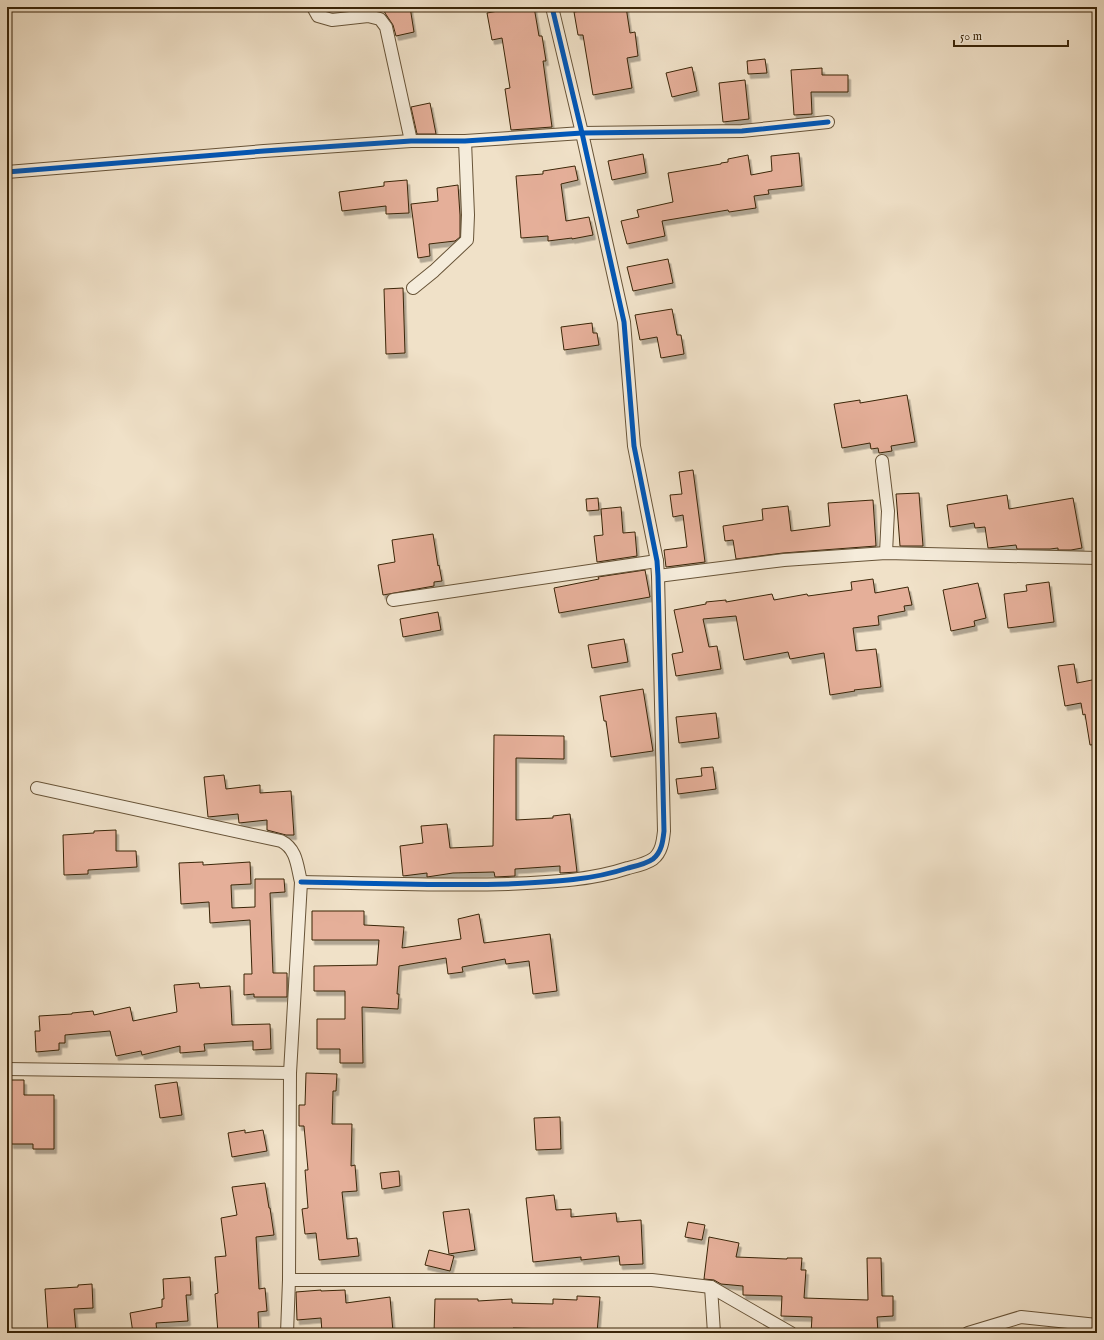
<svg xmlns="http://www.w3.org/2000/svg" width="1104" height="1340" viewBox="0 0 1104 1340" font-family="'IM FELL English',serif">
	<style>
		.building { fill: #e5af99; stroke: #3a2508; filter: url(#shadow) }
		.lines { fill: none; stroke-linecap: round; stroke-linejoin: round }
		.street-casing { stroke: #685438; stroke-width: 14 }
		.street { stroke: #f5ecdb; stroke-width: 12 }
		.cycleway-casing { stroke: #f5ecdb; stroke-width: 8 }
		.cycleway { stroke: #0057b8; stroke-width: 5 }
	</style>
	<defs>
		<filter id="shadow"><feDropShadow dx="2.5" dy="4.5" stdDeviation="0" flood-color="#0004"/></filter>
	</defs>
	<rect width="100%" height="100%" fill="#f0e1c8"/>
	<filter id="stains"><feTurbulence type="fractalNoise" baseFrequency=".005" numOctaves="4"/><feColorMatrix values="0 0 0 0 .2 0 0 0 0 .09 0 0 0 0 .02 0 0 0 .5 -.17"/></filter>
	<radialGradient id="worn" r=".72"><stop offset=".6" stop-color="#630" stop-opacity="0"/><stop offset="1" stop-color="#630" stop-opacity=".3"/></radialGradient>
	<!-- building -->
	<g class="building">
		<polygon points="383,7 410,7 414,32 396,36 393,25 385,13"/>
		<polygon points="520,7 534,7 539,36 542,36 546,61 543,61 552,127 511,130 505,89 510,88 502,38 492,40 487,13"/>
		<polygon points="607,7 626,7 630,33 635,32 638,56 627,58 632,88 593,95 583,35 578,35 574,12"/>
		<polygon points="765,59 767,73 748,74 747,61"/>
		<polygon points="692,67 697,91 672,97 666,73"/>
		<polygon points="822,68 822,75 848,75 848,92 811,92 812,114 794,115 791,70"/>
		<polygon points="745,80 749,119 723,122 719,83"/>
		<polygon points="430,103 436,134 417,134 411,107"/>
		<polygon points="799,153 802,186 768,190 769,194 754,196 756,208 729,212 728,210 662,221 665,236 627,244 621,221 639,217 637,210 673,202 668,173 721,164 721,163 728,162 728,159 748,155 751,175 772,171 771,156"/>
		<polygon points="643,154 646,173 612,180 608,161"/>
		<polygon points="575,166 578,180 561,184 566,221 589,217 593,235 572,239 572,238 548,241 548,236 521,238 516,176 543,174 543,171"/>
		<polygon points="407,180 409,213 386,214 386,206 342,211 339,192 384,186 384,182"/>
		<polygon points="458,185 460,215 460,237 455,241 429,244 430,256 418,258 411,204 438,201 437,188"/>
		<polygon points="668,259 673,283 633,291 627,267"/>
		<polygon points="403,288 405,353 386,354 384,289"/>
		<polygon points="672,309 677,335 681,335 684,354 661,358 657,337 640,340 635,315"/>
		<polygon points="592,323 593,333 597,333 599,345 564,350 561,327"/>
		<polygon points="907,395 915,442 891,446 892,451 879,453 878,448 871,449 870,443 842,448 834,404 860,400 860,403"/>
		<polygon points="693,470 705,562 666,567 664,550 687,547 683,515 673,517 670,495 682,494 679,472"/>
		<polygon points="919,493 923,546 900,546 896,494"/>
		<polygon points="1007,495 1009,509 1073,498 1082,548 1071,550 1058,550 1058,548 1050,549 1017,549 1016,545 988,548 985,527 975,528 974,523 950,527 947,505"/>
		<polygon points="598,498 599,510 587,511 586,499"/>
		<polygon points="873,500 876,546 783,553 736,559 733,540 725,541 723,526 763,520 762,509 788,506 791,531 830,526 828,503"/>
		<polygon points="621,507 623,533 635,532 637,556 597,562 594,536 603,535 601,509"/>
		<polygon points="433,534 438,566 439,565 442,581 434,582 434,586 383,595 378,565 395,562 392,540"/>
		<polygon points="645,570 650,597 559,613 554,588 599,579 598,577"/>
		<polygon points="873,579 875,593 908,587 912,605 904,606 905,611 878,616 879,625 853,628 856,651 876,649 881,687 854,690 855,691 830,695 824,653 790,659 788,652 744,660 736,616 703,619 709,647 717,646 721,669 676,676 672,654 683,652 674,610 706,604 706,602 726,600 726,602 772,594 774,600 807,594 808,596 852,590 851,582"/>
		<polygon points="1049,582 1054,622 1008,628 1004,594 1027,591 1026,585"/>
		<polygon points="978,583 986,618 974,621 975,626 951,631 943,590"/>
		<polygon points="438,612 441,630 403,637 400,619"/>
		<polygon points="624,639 628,662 592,668 588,645"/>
		<polygon points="1074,664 1077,683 1097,679 1097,744 1090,745 1085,714 1083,715 1081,703 1065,706 1058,666"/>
		<polygon points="643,689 653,751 611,757 606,721 604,721 600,696"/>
		<polygon points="716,713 719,738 679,743 676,717"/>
		<polygon points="494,735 564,736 564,759 516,758 516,820 553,818 553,816 570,814 577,872 560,873 560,866 515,869 515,876 495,877 494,872 453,873 427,877 427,873 403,876 400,846 423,843 421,826 447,824 450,848 493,846"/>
		<polygon points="713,767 716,789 678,794 676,779 702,776 701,768"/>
		<polygon points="224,775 226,789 260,785 260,793 291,791 294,835 286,835 267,830 267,820 239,823 238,814 208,817 204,777"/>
		<polygon points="116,830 116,851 136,851 137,867 88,870 88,874 64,875 63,835 94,833 94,831"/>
		<polygon points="203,862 203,865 250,862 251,884 231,885 232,908 255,907 255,879 284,879 285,892 270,893 273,973 287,973 287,997 254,997 254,994 244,995 244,974 252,974 250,920 210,923 209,902 181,904 179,863"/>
		<polygon points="312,911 364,911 364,925 404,927 402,948 461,939 458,919 479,914 484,943 550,934 557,991 533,994 529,961 506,964 505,959 462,967 463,972 448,974 446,958 399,966 397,994 399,994 398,1009 362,1007 363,1063 340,1063 340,1049 317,1049 317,1019 345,1019 345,991 314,991 314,966 377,965 379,940 312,940"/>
		<polygon points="199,983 200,988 230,986 232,1025 270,1024 271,1049 253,1050 253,1041 204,1044 205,1051 180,1053 180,1046 142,1055 141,1051 116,1056 110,1031 65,1035 65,1043 59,1043 59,1050 36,1052 35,1031 40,1031 39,1016 72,1014 72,1013 93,1011 94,1015 130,1007 133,1021 177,1012 174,985"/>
		<polygon points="306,1073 337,1074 336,1091 333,1091 332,1124 352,1124 351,1166 355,1165 357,1191 342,1192 347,1239 357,1238 359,1256 319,1260 316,1233 305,1234 302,1209 308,1208 305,1170 308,1170 304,1126 299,1126 299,1105 305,1105"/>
		<polygon points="9,1080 24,1080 24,1095 54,1095 54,1149 33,1149 33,1144 11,1144"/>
		<polygon points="177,1082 182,1115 160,1118 155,1085"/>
		<polygon points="560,1117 561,1149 536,1150 534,1118"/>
		<polygon points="245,1130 245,1133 263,1130 267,1151 232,1157 228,1133"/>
		<polygon points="399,1171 400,1186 382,1189 380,1173"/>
		<polygon points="265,1183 269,1208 270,1208 274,1235 256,1237 259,1289 265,1288 267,1311 258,1312 259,1333 218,1333 215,1294 218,1293 215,1257 226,1256 221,1218 237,1215 232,1187"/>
		<polygon points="554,1195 556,1210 571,1209 571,1217 616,1213 617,1222 641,1220 643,1264 620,1265 619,1256 581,1260 581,1257 533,1262 526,1198"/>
		<polygon points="469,1209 475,1250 449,1254 443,1212"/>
		<polygon points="688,1222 705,1225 702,1240 685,1237"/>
		<polygon points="709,1237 739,1243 736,1257 787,1259 787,1258 802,1258 801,1270 806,1270 804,1298 868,1300 867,1258 881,1258 882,1296 893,1296 893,1316 877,1317 878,1333 811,1333 812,1317 781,1316 782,1296 743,1295 743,1286 721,1284 714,1280 704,1279"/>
		<polygon points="429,1250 454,1256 450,1271 425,1265"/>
		<polygon points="190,1277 191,1295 186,1295 188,1321 156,1323 157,1333 133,1333 130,1313 162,1307 162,1299 164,1299 163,1279"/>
		<polygon points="92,1284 93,1308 74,1309 76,1332 48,1333 45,1289 78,1287 78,1285"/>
		<polygon points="321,1290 321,1291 345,1290 346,1303 390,1297 393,1332 356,1333 355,1331 322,1333 321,1318 297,1320 296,1292"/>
		<polygon points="577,1296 600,1297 597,1333 551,1333 551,1329 513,1328 513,1333 434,1333 435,1299 478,1299 478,1301 512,1299 512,1303 553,1304 553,1299 577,1300"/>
	</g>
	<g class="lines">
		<!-- street casing -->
		<g class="street-casing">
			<g id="street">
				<polyline points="313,7 318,16 332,20 368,16 380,19 386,27 411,141"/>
				<polyline points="7,172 264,151 411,141 465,141 582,133 742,131 828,122"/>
				<polyline points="413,288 434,271 467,240 468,215 465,141"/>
				<polyline points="882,461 888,511 886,553"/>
				<polyline points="658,576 784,560 886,553 1097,558"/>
				<polyline points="393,600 657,561"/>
				<path d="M37 788 281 841C297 849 297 866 301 882L290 1073 289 1280 287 1333"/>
				<path d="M301 882C370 883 439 886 508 884 548 882 589 881 628 868 636 866 646 864 653 859 662 852 663 840 664 831L658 576 657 561 634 446 624 322 582 133 552 7"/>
				<polyline points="7,1069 290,1073"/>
				<polyline points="289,1280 652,1280 711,1287 791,1333"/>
				<polyline points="711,1287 714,1333"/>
				<polyline points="968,1333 1021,1317 1097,1325"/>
			</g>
		</g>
		<!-- street -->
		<use href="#street" class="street"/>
		<!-- cycleway casing -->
		<g class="cycleway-casing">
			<g id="cycleway">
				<polyline points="7,172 264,151 411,141 465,141 582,133 742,131 828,122"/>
				<path d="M301 882C370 883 439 886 508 884 548 882 589 881 628 868 636 866 646 864 653 859 662 852 663 840 664 831L658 576 657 561 634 446 624 322 582 133 552 7"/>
			</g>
		</g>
		<!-- cycleway -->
		<use href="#cycleway" class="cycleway"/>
	</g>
	<!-- margin -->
	<rect width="1104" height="1340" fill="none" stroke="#f0e1c8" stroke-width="24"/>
	<rect x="8" y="8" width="1088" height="1324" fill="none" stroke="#3a2508" stroke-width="2"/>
	<rect x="12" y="12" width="1080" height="1316" fill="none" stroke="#3a2508"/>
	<!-- scale -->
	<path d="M954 40v6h114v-6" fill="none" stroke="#3a2508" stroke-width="2"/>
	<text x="960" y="40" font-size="12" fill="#3a2508" stroke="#f5ecdb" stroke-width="3" paint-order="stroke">50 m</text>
	<rect width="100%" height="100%" filter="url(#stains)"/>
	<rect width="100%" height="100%" fill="url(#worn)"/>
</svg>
